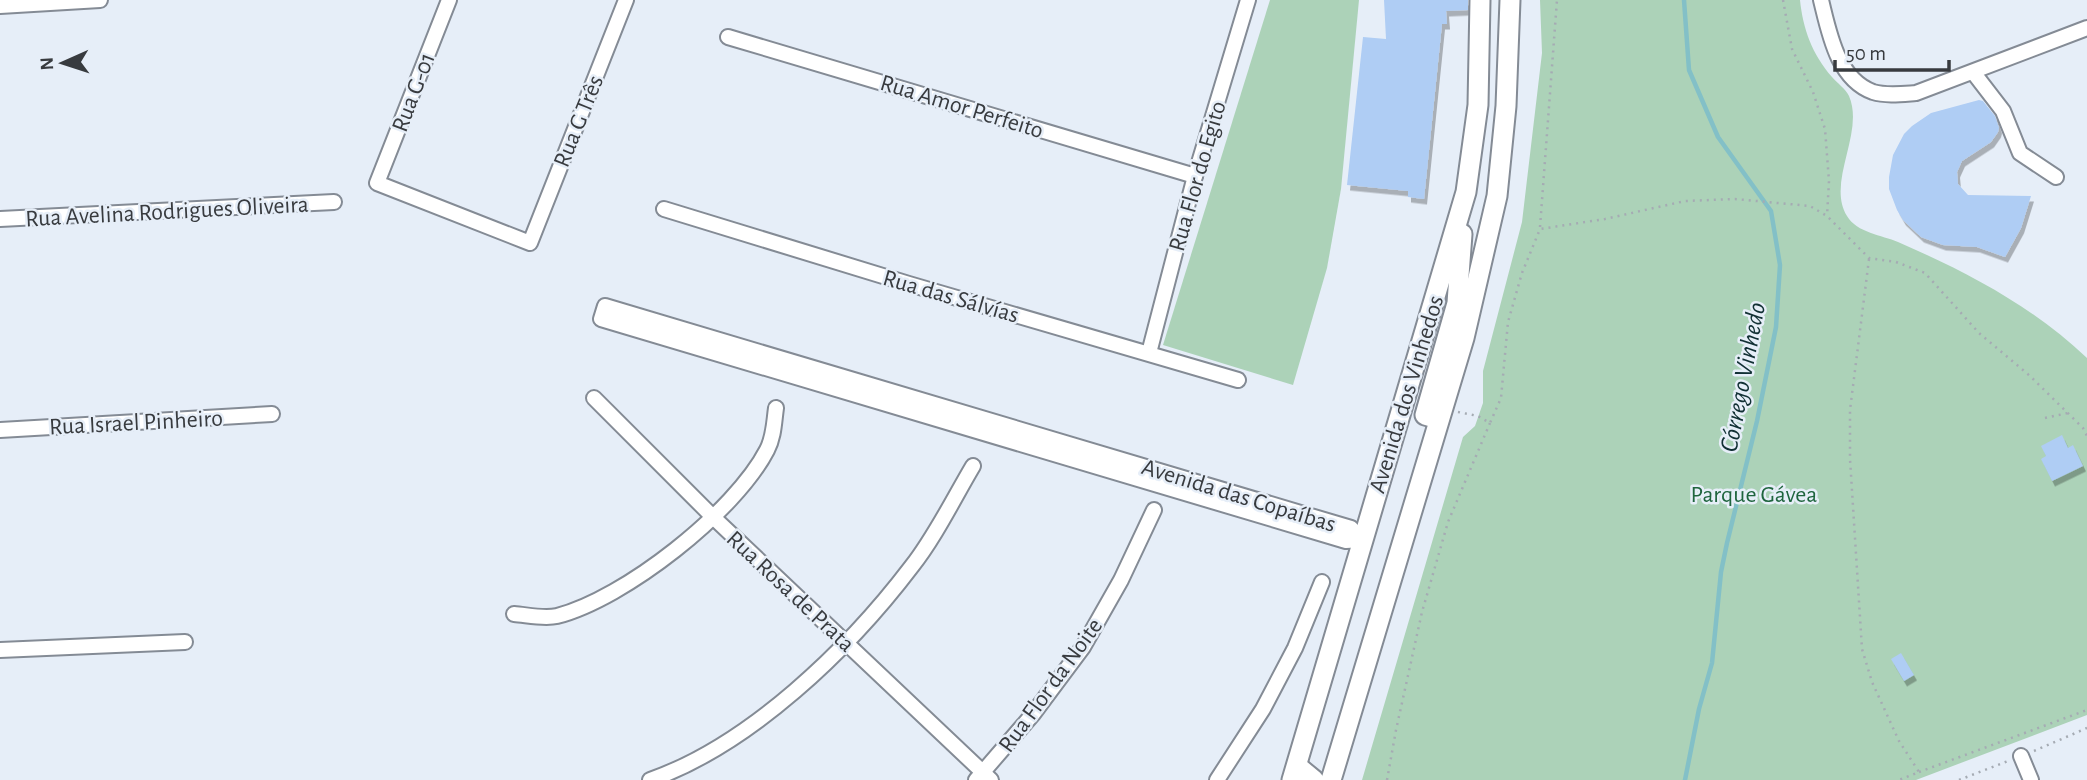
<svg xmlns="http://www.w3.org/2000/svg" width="2087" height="780" viewBox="0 0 2087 780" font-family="'Alegreya Sans',sans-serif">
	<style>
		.green { fill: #acd2b8 }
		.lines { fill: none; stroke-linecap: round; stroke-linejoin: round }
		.stream { stroke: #83c0c7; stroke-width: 4.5 }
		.building { fill: #afcdf4; filter: url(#shadow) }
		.minor-casing { stroke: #848b95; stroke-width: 18 }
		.major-casing { stroke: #848b95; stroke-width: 23 }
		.path { stroke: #a5abb3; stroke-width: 2.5; stroke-dasharray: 2 5; stroke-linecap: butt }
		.minor { stroke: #fff; stroke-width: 14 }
		.major { stroke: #fff; stroke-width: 19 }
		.labels { text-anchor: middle; stroke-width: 5; stroke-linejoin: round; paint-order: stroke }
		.street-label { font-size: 24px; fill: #383b3f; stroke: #e6eef8 }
		.park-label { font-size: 24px; fill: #1f653e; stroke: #e6eef8 }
		.water-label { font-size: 26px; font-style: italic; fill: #113034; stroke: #e6eef8 }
	</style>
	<defs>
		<filter id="shadow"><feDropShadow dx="3" dy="5.5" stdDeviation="0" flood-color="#0004"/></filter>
	</defs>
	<rect width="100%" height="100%" fill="#e6eef8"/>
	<!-- green -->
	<g class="green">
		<polygon points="1270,0 1359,0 1341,189 1327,268 1293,385 1163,345"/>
		<path d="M1540 0H1800C1803 29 1812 54 1832 77 1837 83 1846 89 1849 96 1865 133 1826 182 1847 216 1857 233 1882 235 1898 242 1967 272 2032 306 2087 358V715L1916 780H1362L1463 437 1475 426 1483 403V371L1522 222 1542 53Z"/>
	</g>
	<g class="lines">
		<!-- stream -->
		<polyline class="stream" points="1684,0 1689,70 1718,137 1771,211 1780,265 1776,327 1757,421 1727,543 1721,572 1712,663 1699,709 1685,780"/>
	</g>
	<!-- building -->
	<g class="building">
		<polygon points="1384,0 1468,0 1468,10 1446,11 1447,24 1442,24 1424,199 1408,197 1408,191 1347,185 1363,37 1386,39"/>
		<polygon points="1979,100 1983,101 1995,116 1999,128 1998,132 1991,142 1962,161 1957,172 1958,184 1968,195 2031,196 2021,228 2005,257 1977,247 1943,245 1921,237 1903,220 1897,210 1889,189 1889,177 1893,155 1904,134 1912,126 1931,113"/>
		<polygon points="2062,435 2068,448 2073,445 2083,466 2052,481 2041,459 2046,456 2041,446"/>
		<polygon points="1901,653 1914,675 1904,681 1891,659"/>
	</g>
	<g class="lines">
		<!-- minor casing -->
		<g class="minor-casing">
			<g id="minor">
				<polyline points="449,0 377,183 530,243 626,0"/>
				<path d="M1821 0C1829 32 1837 79 1873 92 1886 96 1902 94 1916 93L2087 28"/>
				<polyline points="0,6 100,0"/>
				<polyline points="728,37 1195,176"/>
				<polyline points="1973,72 2003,111 2020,153 2056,177"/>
				<polyline points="664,209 909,284 1238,380"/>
				<polyline points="0,219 334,202"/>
				<polygon points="605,306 1351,528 1362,540 1346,541 601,319"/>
				<polyline points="1149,353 1195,176 1248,0"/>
				<polyline points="594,398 713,517 991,780"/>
				<polyline points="0,430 272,414"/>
				<path d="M514 614C527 615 544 619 557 616 624 599 735 512 767 450 774 437 774 422 776 408"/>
				<polyline points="0,650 185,642"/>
				<polyline points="2021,756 2031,780"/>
				<path d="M650 780C750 745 849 649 912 566 935 537 954 498 973 466"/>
				<polyline points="976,780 1033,714 1083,647 1121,580 1154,510"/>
				<polyline points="1217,780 1263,709 1295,648 1322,582"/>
			</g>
		</g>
		<!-- major casing -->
		<g class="major-casing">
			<g id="major">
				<polyline points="1439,419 1425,415 1457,303 1462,234"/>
				<polyline points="1297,766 1314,780"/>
				<polyline points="1292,780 1466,192 1478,105 1480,0"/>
				<polyline points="1331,780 1464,338 1497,196 1506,106 1510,0"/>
			</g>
		</g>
		<!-- path -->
		<g class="path">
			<polyline points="1783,0 1792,49 1813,92 1825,129 1829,181 1827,216"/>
			<polyline points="1540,227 1557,0"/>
			<polyline points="1869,259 1850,410 1850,459 1862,649 1872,682 1899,741 1919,772 1899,780"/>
			<polyline points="1458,412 1478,416 1490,423 1501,398 1508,322 1522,273 1540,229 1605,219 1685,201 1735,199 1810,206 1827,216 1869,258 1896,262 1925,273 1979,333 2030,376 2083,428 2087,436"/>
			<polyline points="2045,418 2068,413"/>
			<polyline points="2034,751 2087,728"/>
			<polyline points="1919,772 2087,710"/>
			<polyline points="1387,780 1396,730 1422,612 1448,522 1490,423"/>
			<polyline points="1959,780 2008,761"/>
		</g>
		<!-- minor -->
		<use href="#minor" class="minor"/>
		<!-- major -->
		<use href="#major" class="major"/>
	</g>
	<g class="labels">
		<!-- street labels -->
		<g class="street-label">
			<text transform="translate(413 92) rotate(-69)" y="8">Rua G-01</text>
			<text transform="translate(962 106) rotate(17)" y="8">Rua Amor Perfeito</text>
			<text transform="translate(578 121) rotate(-68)" y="8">Rua G Três</text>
			<text transform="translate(1197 176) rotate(-74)" y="8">Rua Flor do Egito</text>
			<text transform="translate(167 211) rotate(-3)" y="8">Rua Avelina Rodrigues Oliveira</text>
			<text transform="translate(951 296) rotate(16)" y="8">Rua das Sálvías</text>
			<text transform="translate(1406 394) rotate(-73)" y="8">Avenida dos Vinhedos</text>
			<text transform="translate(136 422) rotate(-3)" y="8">Rua Israel Pinheiro</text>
			<text transform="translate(1239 495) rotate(17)" y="8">Avenida das Copaíbas</text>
			<text transform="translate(791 591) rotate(43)" y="8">Rua Rosa de Prata</text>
			<text transform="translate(1050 685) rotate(-54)" y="8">Rua Flor da Noite</text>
		</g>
		<!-- park labels -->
		<g class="park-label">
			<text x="1754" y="502">Parque Gávea</text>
		</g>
		<!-- water labels -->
		<g class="water-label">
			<text transform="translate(1742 377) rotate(-79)" y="9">Córrego Vinhedo</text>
		</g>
	</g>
	<!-- north arrow -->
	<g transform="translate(63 63) rotate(267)" stroke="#e6eef8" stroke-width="5" paint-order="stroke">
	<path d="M0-5L12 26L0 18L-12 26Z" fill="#383b3f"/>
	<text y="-10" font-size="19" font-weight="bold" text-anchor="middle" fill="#383b3f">N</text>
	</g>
	<!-- scale -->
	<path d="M1835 60v10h114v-10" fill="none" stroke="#383b3f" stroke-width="3.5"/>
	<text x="1846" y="60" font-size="21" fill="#383b3f" stroke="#e6eef8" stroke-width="5" paint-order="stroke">50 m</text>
</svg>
